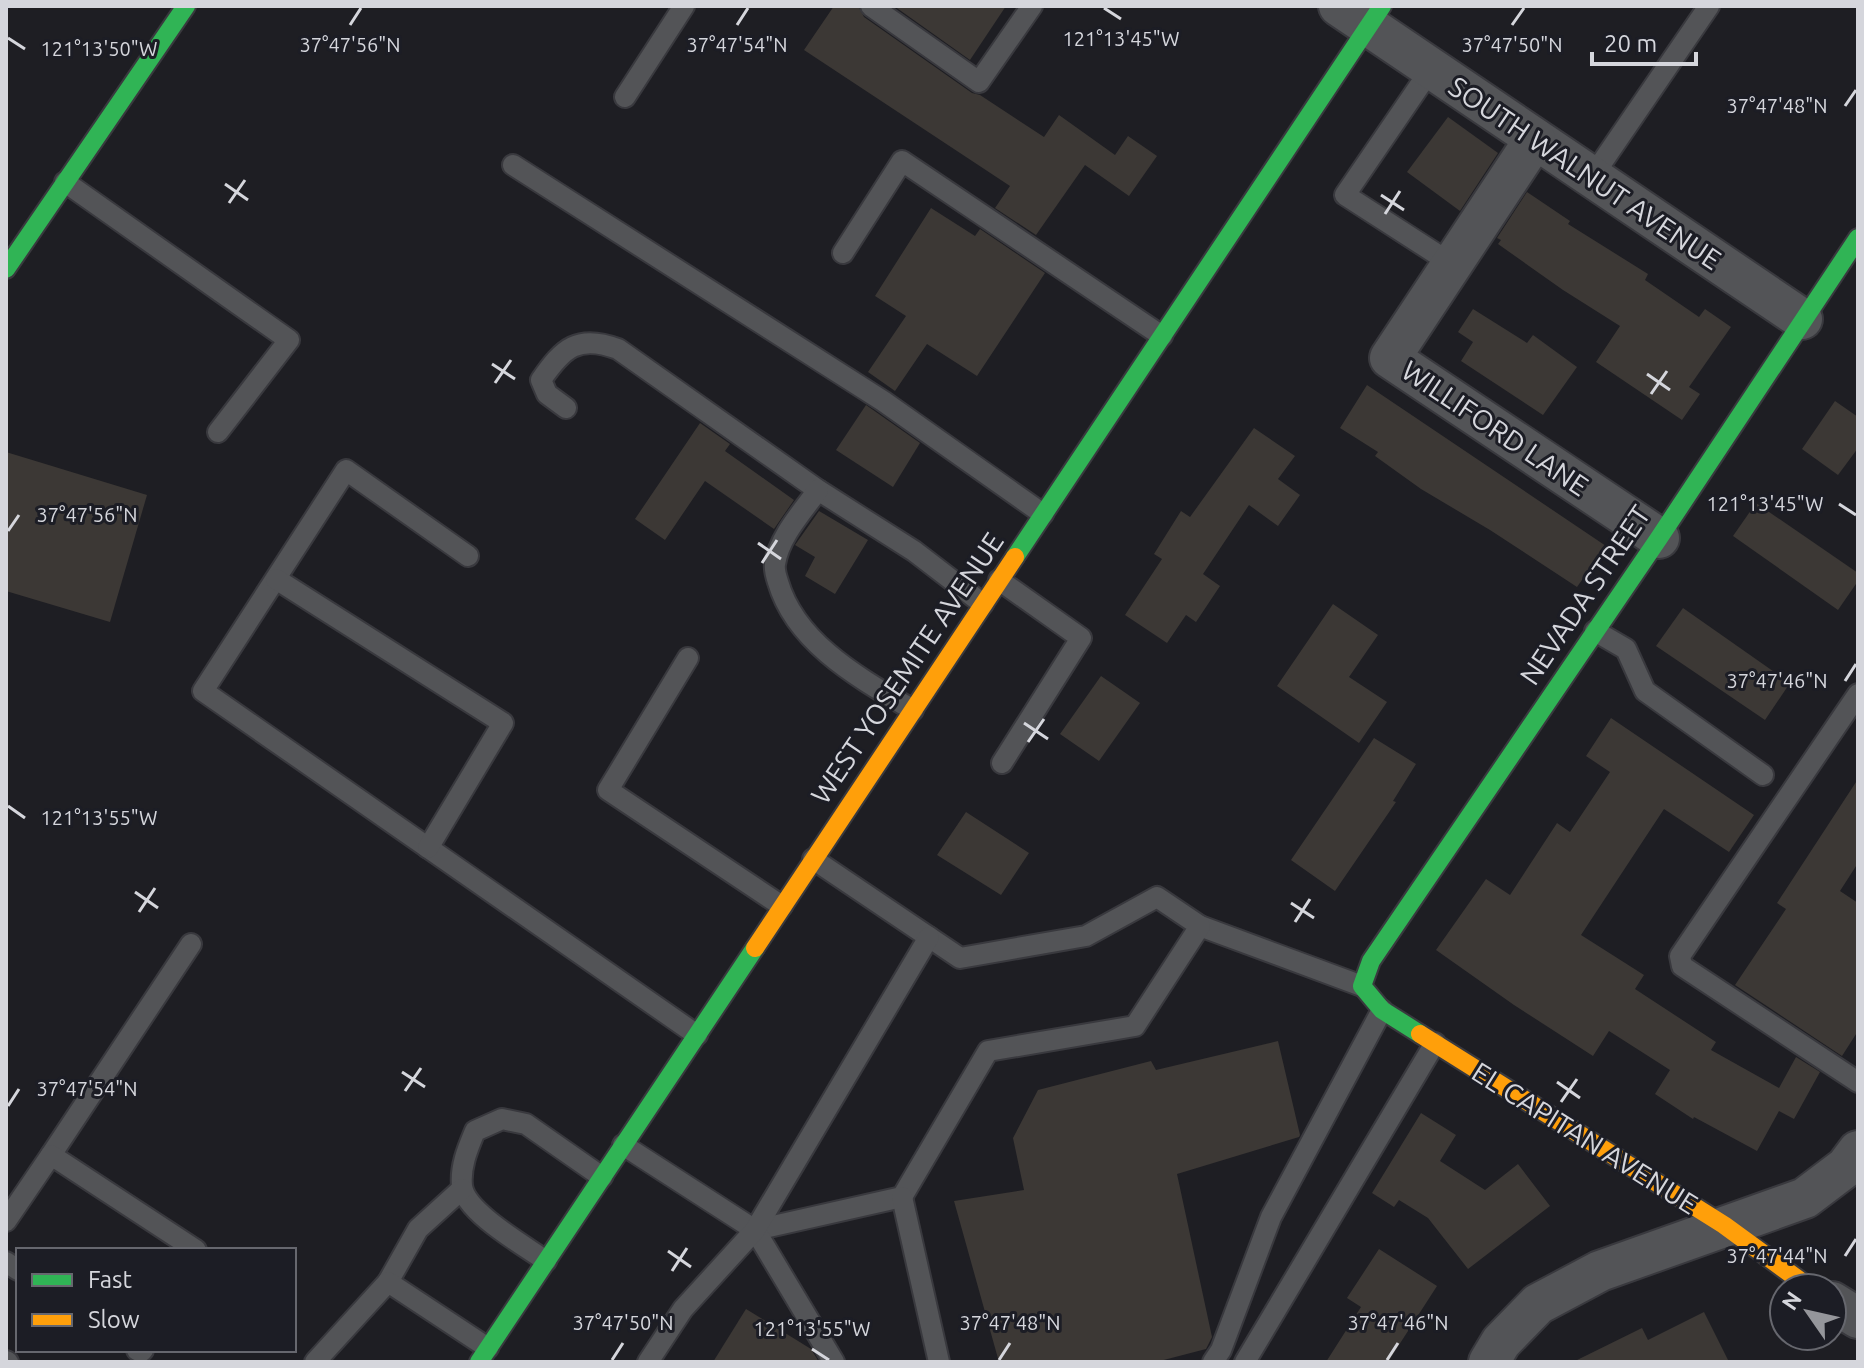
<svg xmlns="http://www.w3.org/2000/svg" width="1864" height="1368" viewBox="0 0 1864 1368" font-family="Ubuntu,sans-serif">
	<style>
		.building { fill: #3c3835 }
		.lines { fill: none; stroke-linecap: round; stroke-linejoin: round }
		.lane-casing { stroke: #39393e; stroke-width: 24 }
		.street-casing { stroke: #39393e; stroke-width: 44 }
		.fast-casing { stroke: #39393e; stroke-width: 22 }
		.slow-casing { stroke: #39393e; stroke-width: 22 }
		.lane { stroke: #535457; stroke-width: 20 }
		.street { stroke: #535457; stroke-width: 40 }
		.fast { stroke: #30b455; stroke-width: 18 }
		.slow { stroke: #ff9f0a; stroke-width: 18 }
		.ticks { fill: none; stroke: #d5d6dc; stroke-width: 3 }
		.labels { text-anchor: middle; stroke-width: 6; stroke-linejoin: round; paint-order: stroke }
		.street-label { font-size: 28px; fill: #d5d6dc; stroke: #1c1d25 }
		.ticks-label { font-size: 20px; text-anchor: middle; fill: #d5d6dc; stroke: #1c1d25; stroke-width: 6; stroke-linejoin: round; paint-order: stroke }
	</style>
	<rect width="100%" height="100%" fill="#1e1e23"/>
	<!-- building -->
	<g class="building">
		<polygon points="834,6 858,6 864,17 972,93 980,95 1044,137 1059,115 1115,155 1128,136 1157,156 1129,196 1085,165 1036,235 995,208 1010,186 804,50"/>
		<polygon points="894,6 1006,6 970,60"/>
		<polygon points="1448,117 1498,153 1460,211 1407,172"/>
		<polygon points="1527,192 1570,221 1568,224 1648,274 1645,280 1699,317 1705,309 1731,327 1689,387 1700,394 1682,420 1596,362 1620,326 1563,290 1498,244 1501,240 1497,238"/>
		<polygon points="931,208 975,236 980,229 1045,273 977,376 927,344 895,391 868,372 906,316 875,296"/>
		<polygon points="1473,309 1527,343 1533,335 1577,367 1543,415 1461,361 1473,342 1458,332"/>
		<polygon points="1367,385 1606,546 1577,587 1490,530 1421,489 1375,456 1378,452 1340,428"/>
		<polygon points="1835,401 1858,417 1858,448 1838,475 1802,449"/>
		<polygon points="866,405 920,443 893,487 836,450"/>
		<polygon points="700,423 730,444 725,451 794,500 774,529 705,481 665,540 635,519"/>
		<polygon points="1254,428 1295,456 1278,479 1300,495 1278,526 1249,505 1203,574 1220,586 1196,622 1186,615 1167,643 1125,615 1162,559 1154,554 1181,511 1190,517"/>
		<polygon points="6,452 147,495 110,622 6,591"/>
		<polygon points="1756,503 1858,573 1858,581 1838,610 1733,536"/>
		<polygon points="819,511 868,540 835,594 805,576 815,557 795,545"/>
		<polygon points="1333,604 1378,635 1349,677 1387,702 1359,743 1277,686"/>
		<polygon points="1683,608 1790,683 1765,720 1656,646"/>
		<polygon points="1101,676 1140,703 1099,761 1060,734"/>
		<polygon points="1611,718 1754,815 1729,852 1664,809 1581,935 1644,975 1635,989 1716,1042 1711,1050 1779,1088 1796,1057 1820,1072 1794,1119 1779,1111 1757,1151 1694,1117 1693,1119 1655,1094 1670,1070 1609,1031 1593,1056 1514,1005 1436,950 1486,879 1510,895 1557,823 1570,832 1610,772 1586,756"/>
		<polygon points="1374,738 1416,764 1393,801 1396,802 1335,891 1291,860"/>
		<polygon points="1858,779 1858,863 1840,891 1858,903 1858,1031 1842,1056 1735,985 1786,909 1777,903"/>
		<polygon points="966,812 1029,853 1001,895 937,855"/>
		<polygon points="1278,1041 1300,1135 1299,1137 1177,1174 1212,1337 1206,1349 1156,1362 999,1362 954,1201 1024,1190 1013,1138 1038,1090 1151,1061 1156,1070"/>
		<polygon points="1421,1113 1456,1135 1440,1161 1485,1190 1518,1164 1550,1206 1468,1269 1428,1218 1399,1200 1394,1207 1372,1193"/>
		<polygon points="1379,1249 1437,1286 1388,1362 1326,1362 1361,1307 1347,1298"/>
		<polygon points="746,1309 811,1349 819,1362 713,1362"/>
		<polygon points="1704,1312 1729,1362 1573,1362 1642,1328 1648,1340"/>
	</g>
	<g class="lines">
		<!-- lane casing -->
		<g class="lane-casing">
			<g id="lane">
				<polyline points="871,6 979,82 1032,6"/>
				<polyline points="1431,69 1345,195 1452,264"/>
				<polyline points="625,97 684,6"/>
				<polyline points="513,165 883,401 1043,514"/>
				<polyline points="1592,177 1709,6"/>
				<polyline points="65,182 289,340 218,432"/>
				<polyline points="843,253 902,161 1162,336"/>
				<path d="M566 408 547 394 541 380C563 348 578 334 618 349L818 490 914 551 983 604"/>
				<path d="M818 490C802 512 779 537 775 564 774 570 776 576 778 582 796 644 861 679 913 710"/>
				<polyline points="468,556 346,470 203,691 697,1035"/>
				<polyline points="276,579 503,723 428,848"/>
				<polyline points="999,580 1081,638 1002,763"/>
				<polyline points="1595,631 1626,649 1645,691 1763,775"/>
				<polyline points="688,658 608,790 782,906"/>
				<polyline points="1858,694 1680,956 1682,966 1858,1082"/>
				<polyline points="1200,926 1362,986"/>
				<polyline points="623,1145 755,1230 902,1197 988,1051 1135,1026 1200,926 1157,897 1086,936 960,958 813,859"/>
				<polyline points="51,1155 191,944"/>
				<polyline points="902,1197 939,1362"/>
				<polyline points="6,1221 51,1155 196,1250"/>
				<polyline points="755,1230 834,1362"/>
				<path d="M546 1261C525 1246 465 1212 462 1186 460 1166 468 1148 475 1131L502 1119 526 1124 602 1177"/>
				<polyline points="6,1262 18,1270"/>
				<polyline points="388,1282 418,1229 462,1189"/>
				<polyline points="137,1350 141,1352 143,1350"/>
				<polyline points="6,1361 8,1362"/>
				<polyline points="315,1362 388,1282 488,1348"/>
				<polyline points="648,1362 683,1309 755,1230 929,937"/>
				<polyline points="1213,1362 1221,1350 1271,1217 1382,1010"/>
				<polyline points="1245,1362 1435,1043"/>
			</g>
		</g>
		<!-- street casing -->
		<g class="street-casing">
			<g id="street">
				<polyline points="1339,6 1802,319"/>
				<polyline points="1535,139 1390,358 1659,538"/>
				<polyline points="1832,1302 1858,1318"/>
				<polyline points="1489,1362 1501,1342 1538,1304 1600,1271 1805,1198 1846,1167 1858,1151"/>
			</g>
		</g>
		<!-- fast casing -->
		<g class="fast-casing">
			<g id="fast">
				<polyline points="6,269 186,6"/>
				<polyline points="1015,557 1382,6"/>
				<polyline points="1420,1034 1382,1010 1362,986 1371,961 1659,538 1858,238"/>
				<polyline points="479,1362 755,948"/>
			</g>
		</g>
		<!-- slow casing -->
		<g class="slow-casing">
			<g id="slow">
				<polyline points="755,948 1015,557"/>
				<polyline points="1420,1034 1724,1225 1810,1288"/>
			</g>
		</g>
		<!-- lane -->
		<use href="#lane" class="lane"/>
		<!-- street -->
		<use href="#street" class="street"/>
		<!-- fast -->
		<use href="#fast" class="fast"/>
		<!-- slow -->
		<use href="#slow" class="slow"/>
	</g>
	<!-- ticks -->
	<path class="ticks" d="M1104 8 1121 19M350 25 361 8M737 25 748 8M1512 25 1524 8M8 38 25 49M1845 106 1856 90M225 184 248 200M1381 195 1404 210M229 203 245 180M1385 214 1400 191M492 364 515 379M1647 374 1670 390M495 383 511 360M1651 394 1667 371M1839 504 1856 515M8 531 19 515M758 543 781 559M762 563 777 540M1845 681 1856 664M1024 723 1048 739M1028 742 1044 719M8 806 25 818M135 892 158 908M1291 903 1314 918M139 912 155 888M1295 922 1310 899M402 1072 425 1087M1557 1082 1580 1098M405 1091 421 1068M1561 1102 1577 1079M8 1106 19 1089M668 1251 691 1267M1845 1256 1856 1239M672 1271 687 1248M812 1349 829 1360M612 1360 623 1343M999 1360 1010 1343M1387 1360 1398 1343"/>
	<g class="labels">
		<!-- street labels -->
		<g class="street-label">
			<text transform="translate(1585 173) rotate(34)" y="10">SOUTH WALNUT AVENUE</text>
			<text transform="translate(1495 428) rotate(34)" y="10">WILLIFORD LANE</text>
			<text transform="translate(1585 595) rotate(-56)" y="10">NEVADA STREET</text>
			<text transform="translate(907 668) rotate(-56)" y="10">WEST YOSEMITE AVENUE</text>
			<text transform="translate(1585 1138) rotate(32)" y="10">EL CAPITAN AVENUE</text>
		</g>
	</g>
	<g class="ticks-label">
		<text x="1121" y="46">121°13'45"W</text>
		<text x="350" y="52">37°47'56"N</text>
		<text x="737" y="52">37°47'54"N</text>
		<text x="1512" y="52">37°47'50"N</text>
		<text x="99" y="56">121°13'50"W</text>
		<text x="1777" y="113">37°47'48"N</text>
		<text x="1765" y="511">121°13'45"W</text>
		<text x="87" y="522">37°47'56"N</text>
		<text x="1777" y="688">37°47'46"N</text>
		<text x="99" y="825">121°13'55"W</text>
		<text x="87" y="1096">37°47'54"N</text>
		<text x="1777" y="1263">37°47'44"N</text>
		<text x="623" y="1330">37°47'50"N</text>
		<text x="1010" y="1330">37°47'48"N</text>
		<text x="1398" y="1330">37°47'46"N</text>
		<text x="812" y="1336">121°13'55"W</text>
	</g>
	<!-- border -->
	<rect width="1864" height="1368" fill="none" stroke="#d5d6dc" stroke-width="16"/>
	<!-- legend -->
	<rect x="16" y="1248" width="280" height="104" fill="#1c1d25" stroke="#66676e" stroke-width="2"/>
	<rect x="32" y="1274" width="40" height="12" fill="#30b455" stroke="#66676e" stroke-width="2"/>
	<text x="88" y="1288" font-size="24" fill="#d5d6dc">Fast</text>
	<rect x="32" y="1314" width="40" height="12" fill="#ff9f0a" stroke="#66676e" stroke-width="2"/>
	<text x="88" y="1328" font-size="24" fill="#d5d6dc">Slow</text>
	<!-- north arrow -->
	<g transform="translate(1808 1312) rotate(304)"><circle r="38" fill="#1c1d25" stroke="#66676e" stroke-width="2"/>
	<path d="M0-6L14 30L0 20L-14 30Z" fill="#95969b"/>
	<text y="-12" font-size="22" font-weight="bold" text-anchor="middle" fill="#d5d6dc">N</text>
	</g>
	<!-- scale -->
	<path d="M1592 52v12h104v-12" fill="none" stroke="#d5d6dc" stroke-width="4"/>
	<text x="1604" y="52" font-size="24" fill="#d5d6dc" stroke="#1c1d25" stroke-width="6" paint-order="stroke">20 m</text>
</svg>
